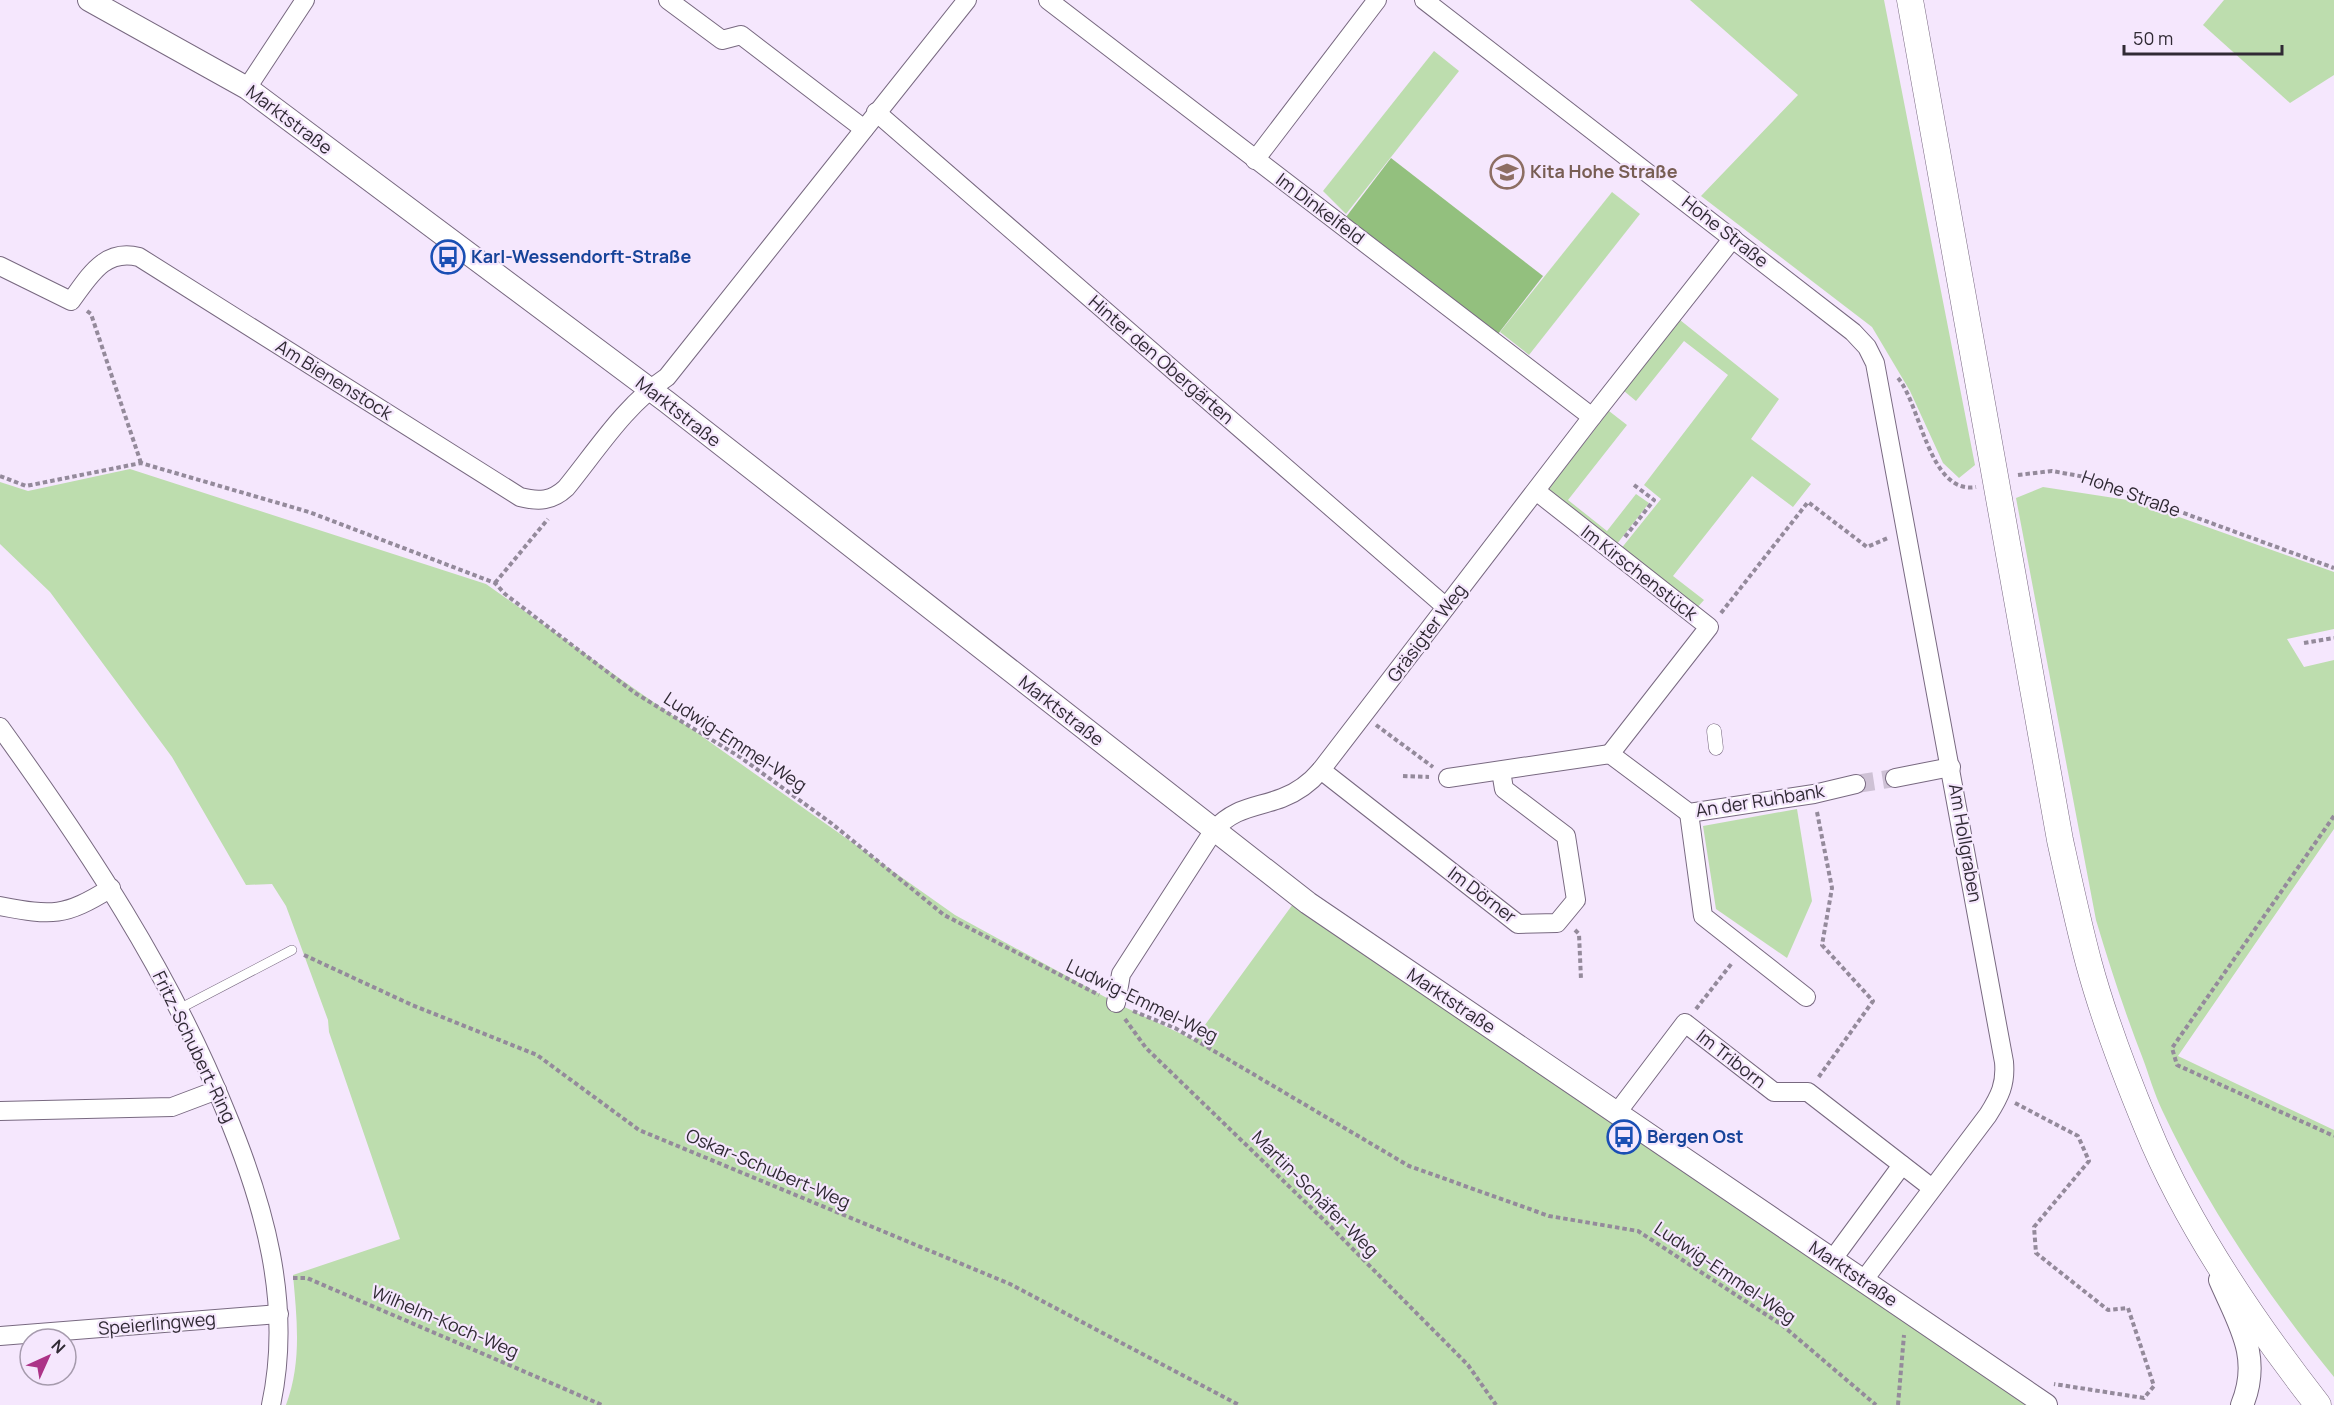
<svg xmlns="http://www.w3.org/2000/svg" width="2334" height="1405" viewBox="0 0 2334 1405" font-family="Manrope,sans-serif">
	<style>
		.green { fill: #bdddae }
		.forest { fill: #93c07e }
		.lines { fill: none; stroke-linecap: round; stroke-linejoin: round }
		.minor-tunnel { stroke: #cec1d5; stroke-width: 18; stroke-dasharray: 18 9; stroke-linecap: butt }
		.service-casing { stroke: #786980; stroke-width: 10 }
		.pedestrian-casing { stroke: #786980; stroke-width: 15 }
		.minor-casing { stroke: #786980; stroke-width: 20 }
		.tertiary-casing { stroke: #786980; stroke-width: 24 }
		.secondary-casing { stroke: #786980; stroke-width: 27 }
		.path { stroke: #948a9b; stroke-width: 4; stroke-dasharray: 4.5 3; stroke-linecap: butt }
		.service { stroke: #fff; stroke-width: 9 }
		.pedestrian { stroke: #fff; stroke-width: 14 }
		.minor { stroke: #fff; stroke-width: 18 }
		.tertiary { stroke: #fff; stroke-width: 22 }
		.secondary { stroke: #fff; stroke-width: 26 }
		.labels { text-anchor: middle; stroke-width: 4.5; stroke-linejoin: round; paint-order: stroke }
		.street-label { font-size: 18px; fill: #302a34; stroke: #f5e7fd }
		.education-label { font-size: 18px; font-weight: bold; fill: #785e54; stroke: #f5e7fd; text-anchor: start }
		.transit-label { font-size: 18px; font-weight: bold; fill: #164399; stroke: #f5e7fd; text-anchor: start }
	</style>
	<rect width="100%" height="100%" fill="#f5e7fd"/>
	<!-- green -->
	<g class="green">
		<polygon points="1690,0 1884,0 1975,465 1959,478 1943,463 1910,391 1872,327 1701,196 1798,95"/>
		<polygon points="2224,0 2334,0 2334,75 2290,103 2203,25"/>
		<polygon points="1434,51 1459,71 1346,214 1323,191"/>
		<polygon points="1612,192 1640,214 1529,355 1500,332"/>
		<polygon points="1680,320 1779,399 1751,439 1811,484 1793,507 1752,476 1673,576 1704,600 1695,610 1620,550 1661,499 1644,485 1728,375 1684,341 1636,401 1624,391"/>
		<polygon points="1609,411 1627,425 1568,500 1607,531 1636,494 1649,503 1613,549 1544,495"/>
		<path d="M130 469 486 584 955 915 1116 1003 1194 1040 1293 904 2046 1405H286C302 1362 297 1320 293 1275L400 1239 329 1032 328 1020 286 906 272 884 246 885 172 757 50 592 0 544V482L28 491Z"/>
		<path d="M2043 487 2134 501 2334 572V629L2287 639 2304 667 2334 660V829L2178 1056 2334 1130V1377C2267 1295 2207 1206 2162 1110 2154 1093 2149 1075 2143 1059 2125 1013 2110 967 2096 920L2016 498Z"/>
		<polygon points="1797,809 1812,901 1787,958 1716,909 1703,826"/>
	</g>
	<!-- forest -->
	<polygon class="forest" points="1391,158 1543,276 1498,334 1346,217"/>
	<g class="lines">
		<!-- minor-tunnel -->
		<polyline class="minor-tunnel" points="1856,784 1895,778"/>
		<!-- service casing -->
		<g class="service-casing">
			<polyline id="service" points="179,1009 292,950"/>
		</g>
		<!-- pedestrian casing -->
		<g class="pedestrian-casing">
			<polyline id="pedestrian" points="1714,731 1716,748"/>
		</g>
		<!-- minor casing -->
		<g class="minor-casing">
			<g id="minor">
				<polyline points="668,0 722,40 741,35 864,129"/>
				<polyline points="1048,0 1592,417"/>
				<path d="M1424 0 1853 332 1867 347 1875 363 2004 1062C2006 1084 2000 1096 1988 1115L1863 1281"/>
				<polyline points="247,88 305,0"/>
				<polyline points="876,112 1446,607"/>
				<polyline points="1255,160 1377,0"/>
				<path d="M0 266 71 301C89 277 104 248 139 257L520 497C539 502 552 501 566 488 597 450 625 405 667 377L967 0"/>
				<polyline points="1536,491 1709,627 1610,754"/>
				<path d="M0 727C87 848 169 971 225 1110 264 1203 293 1303 271 1405"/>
				<polyline points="1321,770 1518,924 1557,923 1576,900 1566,836 1504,789 1501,771"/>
				<polyline points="1448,778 1610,754 1689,813 1814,794 1856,784"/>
				<polyline points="1895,778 1951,767"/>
				<polyline points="1689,813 1703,916 1806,997"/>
				<path d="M0 906C53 916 64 917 111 888"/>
				<path d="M1116 1003 1121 974 1214 830C1235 807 1255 808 1282 798 1298 792 1310 783 1321 770L1592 417 1733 238"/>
				<polyline points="0,1111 172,1107 217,1090"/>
				<polyline points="1616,1114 1685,1023 1774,1092 1808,1092 1932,1188"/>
				<polyline points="1832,1260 1902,1165"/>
				<polyline points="0,1336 279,1314"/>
			</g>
		</g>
		<!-- tertiary casing -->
		<g class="tertiary-casing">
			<g id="tertiary">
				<polyline points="89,0 247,88 667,402 1308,903 2046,1405"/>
				<path d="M2220 1280C2239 1324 2262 1357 2242 1405"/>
			</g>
		</g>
		<!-- secondary casing -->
		<g class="secondary-casing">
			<path id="secondary" d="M1910 0 2060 840C2069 881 2078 923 2089 964 2104 1019 2125 1074 2147 1127 2186 1223 2254 1323 2318 1405"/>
		</g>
		<!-- path -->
		<g class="path">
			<polyline points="87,311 91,314 141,463"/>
			<path d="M1898 378C1921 405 1929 495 1976 487"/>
			<polyline points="2018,475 2052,471 2085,477 2334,568"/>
			<polyline points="0,476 26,486 141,463 309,512 495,583 505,594 635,693 740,757 831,823 944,915 1099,995"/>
			<polyline points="1625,537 1654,500 1634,485"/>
			<polyline points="495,583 548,519"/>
			<polyline points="1721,613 1808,502 1867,547 1888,538"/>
			<polyline points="2304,643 2334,638"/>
			<polyline points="1376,725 1433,767"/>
			<polyline points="1403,776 1429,777"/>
			<polyline points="1817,812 1832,888 1822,945 1873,1001 1818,1078"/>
			<polyline points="2334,816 2172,1048 2177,1065 2334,1136"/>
			<polyline points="1575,930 1579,934 1581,979"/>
			<polyline points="304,955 412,1005 537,1055 639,1130 1010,1284 1239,1405"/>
			<polyline points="1696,1009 1732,963"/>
			<polyline points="1133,1011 1175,1028 1409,1166 1549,1216 1638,1231 1782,1325 1876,1405"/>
			<polyline points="1125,1019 1146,1048 1330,1226 1468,1365 1496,1405"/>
			<polyline points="2015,1103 2078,1136 2089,1161 2034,1227 2036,1253 2108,1310 2128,1308 2154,1386 2144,1398 2054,1384"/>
			<polyline points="293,1278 307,1278 602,1405"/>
			<polyline points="1898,1405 1904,1335"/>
		</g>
		<!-- service -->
		<use href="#service" class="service"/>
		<!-- pedestrian -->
		<use href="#pedestrian" class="pedestrian"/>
		<!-- minor -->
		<use href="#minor" class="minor"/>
		<!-- tertiary -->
		<use href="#tertiary" class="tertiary"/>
		<!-- secondary -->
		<use href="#secondary" class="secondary"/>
	</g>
	<!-- icons -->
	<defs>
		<g id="school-ring" transform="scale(1.725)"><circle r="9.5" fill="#f5e7fd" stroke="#8d6e63" stroke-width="1.5"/><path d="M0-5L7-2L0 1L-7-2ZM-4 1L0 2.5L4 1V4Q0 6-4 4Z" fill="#8d6e63"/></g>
		<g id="bus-ring" transform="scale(1.725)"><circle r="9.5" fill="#f5e7fd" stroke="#1a4fb4" stroke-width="1.5"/><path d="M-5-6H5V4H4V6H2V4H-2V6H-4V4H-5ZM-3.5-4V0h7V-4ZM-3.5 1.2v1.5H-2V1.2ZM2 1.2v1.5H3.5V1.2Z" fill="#1a4fb4"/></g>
	</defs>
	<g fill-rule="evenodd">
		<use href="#school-ring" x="1507" y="172"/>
		<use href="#bus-ring" x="448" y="257"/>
		<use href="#bus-ring" x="1624" y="1137"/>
	</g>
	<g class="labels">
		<!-- street labels -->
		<g class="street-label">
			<text transform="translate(289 120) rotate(37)" y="6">Marktstraße</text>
			<text transform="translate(1320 209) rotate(37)" y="6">Im Dinkelfeld</text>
			<text transform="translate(1725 232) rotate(38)" y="6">Hohe Straße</text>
			<text transform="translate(1161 360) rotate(41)" y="6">Hinter den Obergärten</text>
			<text transform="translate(334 380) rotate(32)" y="6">Am Bienenstock</text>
			<text transform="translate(678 412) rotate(38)" y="6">Marktstraße</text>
			<text transform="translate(2131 494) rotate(20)" y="6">Hohe Straße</text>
			<text transform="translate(1639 573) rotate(38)" y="6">Im Kirschenstück</text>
			<text transform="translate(1427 633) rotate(-53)" y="6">Gräsigter Weg</text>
			<text transform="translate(1061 711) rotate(38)" y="6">Marktstraße</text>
			<text transform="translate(735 742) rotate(33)" y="6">Ludwig-Emmel-Weg</text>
			<text transform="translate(1760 801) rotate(-9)" y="6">An der Ruhbank</text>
			<text transform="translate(1965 843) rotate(80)" y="6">Am Hollgraben</text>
			<text transform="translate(1482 895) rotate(37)" y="6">Im Dörner</text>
			<text transform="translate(1142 1001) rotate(26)" y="6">Ludwig-Emmel-Weg</text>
			<text transform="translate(1451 1001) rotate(34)" y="6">Marktstraße</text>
			<text transform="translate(194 1047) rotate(64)" y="6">Fritz-Schubert-Ring</text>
			<text transform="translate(1731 1059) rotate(38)" y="6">Im Triborn</text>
			<text transform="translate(768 1169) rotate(23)" y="6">Oskar-Schubert-Weg</text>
			<text transform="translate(1315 1194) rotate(45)" y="6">Martin-Schäfer-Weg</text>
			<text transform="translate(1725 1273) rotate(34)" y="6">Ludwig-Emmel-Weg</text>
			<text transform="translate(1853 1274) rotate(34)" y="6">Marktstraße</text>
			<text transform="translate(445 1322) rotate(23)" y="6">Wilhelm-Koch-Weg</text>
			<text transform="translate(157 1324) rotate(-5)" y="6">Speierlingweg</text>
		</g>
		<!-- education labels -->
		<g class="education-label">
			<text x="1530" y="178">Kita Hohe Straße</text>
		</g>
		<!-- transit labels -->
		<g class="transit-label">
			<text x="471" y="263">Karl-Wessendorft-Straße</text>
			<text x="1647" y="1143">Bergen Ost</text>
		</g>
	</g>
	<!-- north arrow -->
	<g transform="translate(48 1357) rotate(45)"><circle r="28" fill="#f5e7fd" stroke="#a69bad" stroke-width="1.5"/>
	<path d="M0-4.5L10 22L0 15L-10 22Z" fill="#ac3387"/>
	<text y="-9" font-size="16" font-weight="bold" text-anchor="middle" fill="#302a34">N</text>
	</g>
	<!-- scale -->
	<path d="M2124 45v9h158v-9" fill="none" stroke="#302a34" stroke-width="3"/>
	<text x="2133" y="45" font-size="18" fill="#302a34" stroke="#f5e7fd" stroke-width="4.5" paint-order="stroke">50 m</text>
</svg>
